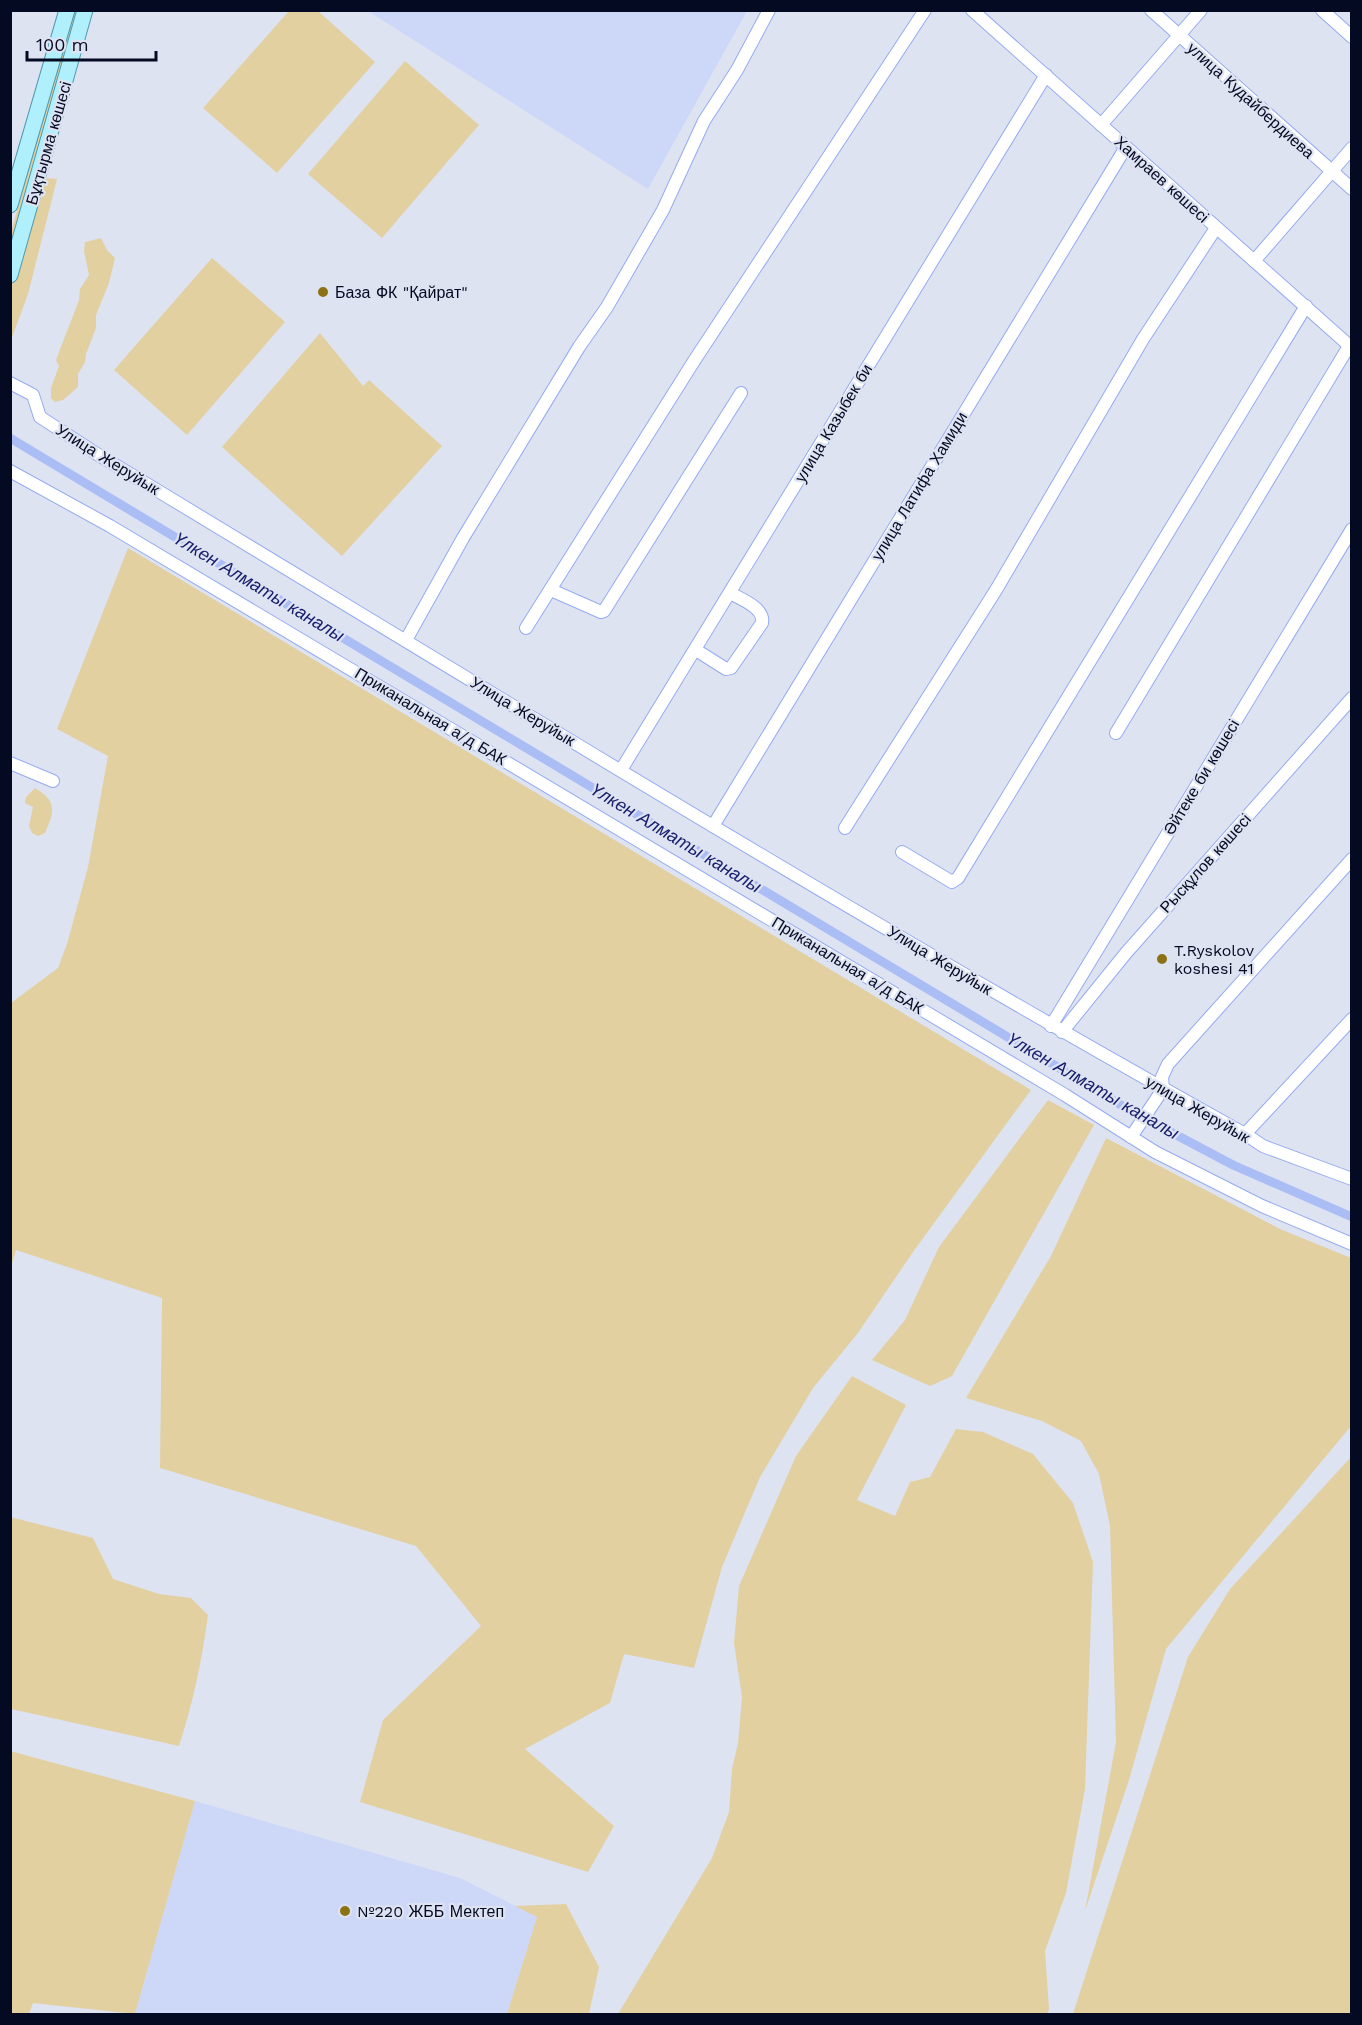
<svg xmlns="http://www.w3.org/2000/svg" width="1362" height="2025" viewBox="0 0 1362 2025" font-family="'Work Sans',sans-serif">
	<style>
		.built { fill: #cdd7f8 }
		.green { fill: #e2d0a0 }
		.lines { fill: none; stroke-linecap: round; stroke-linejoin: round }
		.canal { stroke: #abbdf5; stroke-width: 9 }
		.minor-casing { stroke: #95abf1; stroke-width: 14 }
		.major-casing { stroke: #5099af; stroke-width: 17 }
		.minor { stroke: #fff; stroke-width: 12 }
		.major { stroke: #aff0fc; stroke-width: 15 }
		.poi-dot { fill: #8d7115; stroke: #dee3f2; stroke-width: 2 }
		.labels { text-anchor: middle; stroke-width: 4.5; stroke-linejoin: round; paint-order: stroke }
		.street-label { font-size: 16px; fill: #050a23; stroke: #dee3f2 }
		.poi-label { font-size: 16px; fill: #050a23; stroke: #dee3f2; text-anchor: start }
		.water-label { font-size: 18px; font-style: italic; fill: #18206d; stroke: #dee3f2 }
	</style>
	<rect width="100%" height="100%" fill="#dee3f2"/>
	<!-- built -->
	<g class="built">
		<polygon points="368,11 747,11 648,189"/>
		<polygon points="195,1801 460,1878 537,1917 507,2014 135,2014"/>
	</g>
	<!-- green -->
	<g class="green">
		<polygon points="74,11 79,11 11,249 11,232"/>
		<polygon points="289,11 318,11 375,62 277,173 203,108"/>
		<polygon points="405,61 479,125 382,238 308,174"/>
		<polygon points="46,178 57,179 28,294 11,340 11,284 38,184"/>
		<polygon points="101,238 107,250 115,258 109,283 96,315 96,328 86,354 85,362 78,374 78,387 63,400 55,402 51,398 51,388 59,366 56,360 79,300 80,289 89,275 84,251 85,242"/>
		<polygon points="212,258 285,322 187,435 114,370"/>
		<polygon points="320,333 363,386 369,380 442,446 342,556 222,447"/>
		<polygon points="128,548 1031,1090 913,1252 858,1333 813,1388 760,1477 722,1567 694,1668 624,1654 610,1703 525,1749 614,1826 588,1872 360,1802 383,1720 481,1626 416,1546 160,1468 162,1298 16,1250 11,1267 11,1003 58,968 67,944 88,867 108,756 57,729"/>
		<path d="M35 788C57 801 55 811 45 833L38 836 32 833 29 826 33 807 25 803 26 797Z"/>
		<polygon points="1048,1100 1094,1125 952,1376 930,1386 872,1360 905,1320 939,1247"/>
		<polygon points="1106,1138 1280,1229 1351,1258 1351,1426 1166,1649 1129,1780 1085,1911 1116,1742 1110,1526 1099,1474 1081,1441 1042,1421 966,1398 1051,1256"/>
		<polygon points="852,1376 906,1405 857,1500 895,1516 910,1482 930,1477 956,1429 983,1432 1033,1454 1073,1503 1093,1562 1085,1789 1066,1893 1045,1951 1049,2009 1047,2014 618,2014 712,1858 729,1812 732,1769 738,1743 742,1697 734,1643 739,1586 796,1456"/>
		<polygon points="1351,1457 1351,2014 1073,2014 1188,1657 1230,1589"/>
		<path d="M10 1517 93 1538 113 1579 159 1594 191 1598 208 1615C202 1660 193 1703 179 1746L11 1709Z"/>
		<polygon points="10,1751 195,1801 135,2014 33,2003 29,2014 11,2014"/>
		<polygon points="566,1904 599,1967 589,2014 507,2014 537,1917 515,1906"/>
	</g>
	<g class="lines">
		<!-- canal -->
		<polyline class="canal" points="10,438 1131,1111 1233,1165 1352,1217"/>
		<!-- minor casing -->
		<g class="minor-casing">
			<g id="minor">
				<polyline points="972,10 1352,348"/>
				<polyline points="1151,10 1352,189"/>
				<polyline points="1322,10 1352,37"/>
				<polyline points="1101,125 1201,10"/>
				<polyline points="1254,261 1352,148"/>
				<path d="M10 383 33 395 40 417 97 454C478 684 856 918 1245 1134L1263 1146 1352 1179"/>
				<polyline points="10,471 110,526 1065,1095 1155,1152 1262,1206 1352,1244"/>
				<polyline points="551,590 601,612 604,611 741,393"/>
				<polyline points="526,628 694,361 925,10"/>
				<polyline points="406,640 463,538 579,347 607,307 663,210 704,121 737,70 769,10"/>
				<path d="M696 650 726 669 731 668 762 623C765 608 741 599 730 593"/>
				<polyline points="1116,733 1349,346"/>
				<polyline points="10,763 53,781"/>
				<polyline points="621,770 1046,75"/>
				<polyline points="713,826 1126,147"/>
				<polyline points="845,828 996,590 1143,339 1216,228"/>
				<polyline points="902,852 952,882 958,878 1306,306"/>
				<polyline points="1051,1026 1352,529"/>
				<polyline points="1062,1032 1126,953 1352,698"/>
				<polyline points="1245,1134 1352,1019"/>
				<polyline points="1131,1137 1163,1089 1162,1077 1168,1064 1352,859"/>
			</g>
		</g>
		<!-- major casing -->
		<g class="major-casing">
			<g id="major">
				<polyline points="10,205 67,10"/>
				<polyline points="10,275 85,10"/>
			</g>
		</g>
		<!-- minor -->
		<use href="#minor" class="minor"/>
		<!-- major -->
		<use href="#major" class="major"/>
	</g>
	<!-- markers -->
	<g class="poi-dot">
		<circle cx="323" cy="292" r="6"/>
		<circle cx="1162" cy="959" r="6"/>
		<circle cx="345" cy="1911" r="6"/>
	</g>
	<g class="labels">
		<!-- street labels -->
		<g class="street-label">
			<text transform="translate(1251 100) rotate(42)" y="6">улица Кудайбердиева</text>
			<text transform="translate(48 143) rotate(-74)" y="6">Бұқтырма көшесі</text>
			<text transform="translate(1162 179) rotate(42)" y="6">Хамраев көшесі</text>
			<text transform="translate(833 423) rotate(-59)" y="6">улица Казыбек би</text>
			<text transform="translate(108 459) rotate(32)" y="6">Улица Жеруйык</text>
			<text transform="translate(919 486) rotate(-59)" y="6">улица Латифа Хамиди</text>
			<text transform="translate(523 711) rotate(31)" y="6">Улица Жеруйык</text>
			<text transform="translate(431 716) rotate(31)" y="6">Приканальная а/д БАК</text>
			<text transform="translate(1201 777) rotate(-59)" y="6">Әйтеке би көшесі</text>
			<text transform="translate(1205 863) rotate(-48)" y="6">Рысқұлов көшесі</text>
			<text transform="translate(940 960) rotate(31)" y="6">Улица Жеруйык</text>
			<text transform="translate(848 965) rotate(31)" y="6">Приканальная а/д БАК</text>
			<text transform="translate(1198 1109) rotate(30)" y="6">улица Жеруйык</text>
		</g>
		<!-- poi labels -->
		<g class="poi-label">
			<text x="335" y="298">База ФК "Қайрат"</text>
			<text x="1174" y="956">T.Ryskolov<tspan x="1174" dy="18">koshesi 41</tspan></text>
			<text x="357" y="1917">№220 ЖББ Мектеп</text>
		</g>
		<!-- water labels -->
		<g class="water-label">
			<text transform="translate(259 587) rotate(31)" y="6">Үлкен Алматы каналы</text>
			<text transform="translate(676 838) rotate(31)" y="6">Үлкен Алматы каналы</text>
			<text transform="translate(1093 1086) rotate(30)" y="6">Үлкен Алматы каналы</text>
		</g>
	</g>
	<!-- border -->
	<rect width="1362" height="2025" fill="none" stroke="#050a23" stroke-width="24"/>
	<!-- scale -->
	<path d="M27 51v9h129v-9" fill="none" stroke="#050a23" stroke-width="3"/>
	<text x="36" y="51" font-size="18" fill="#050a23" stroke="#dee3f2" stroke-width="4.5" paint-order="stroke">100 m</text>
</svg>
